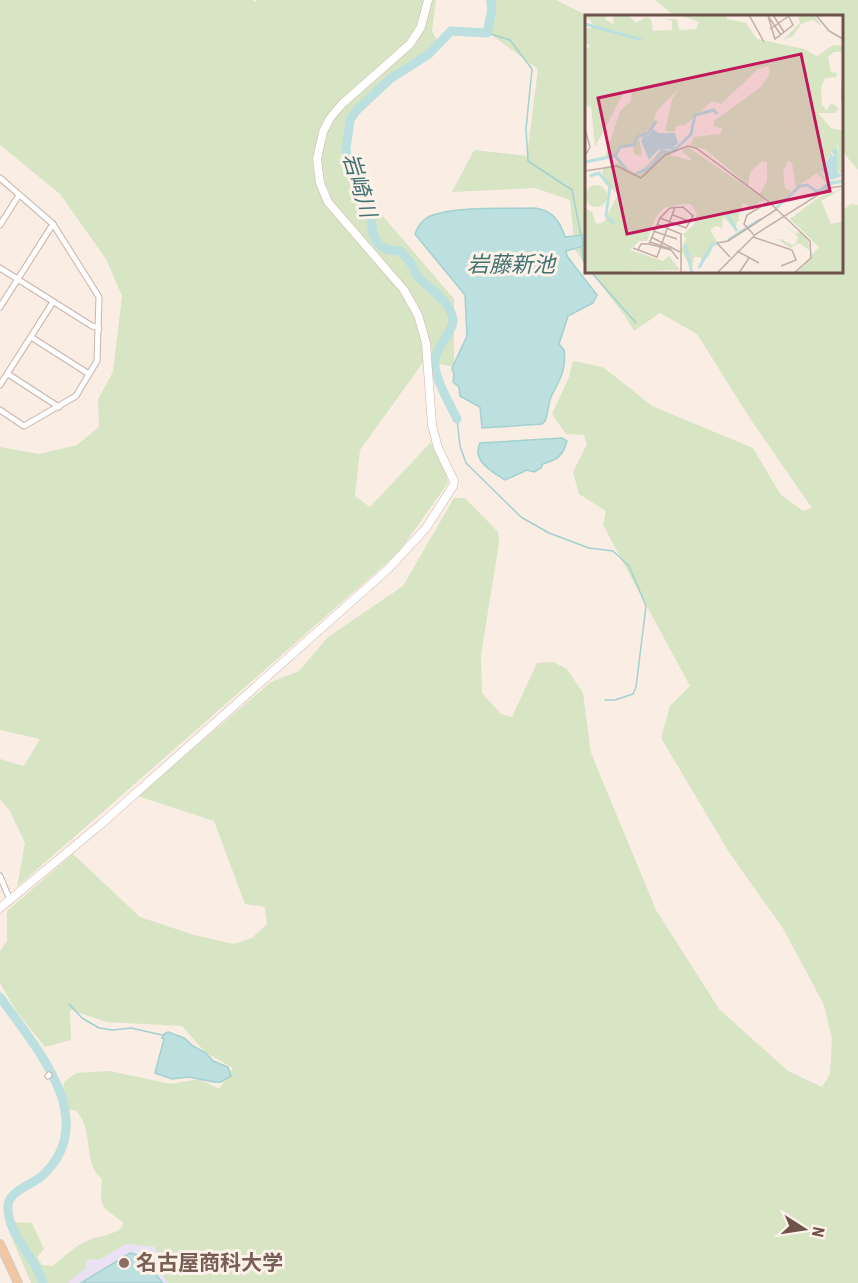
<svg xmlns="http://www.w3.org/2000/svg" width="858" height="1283" viewBox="0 0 858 1283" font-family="'Roboto Condensed','Noto Sans JP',sans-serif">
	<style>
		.education { fill: #eae1f5 }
		.green { fill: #d7e5c4 }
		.water { fill: #bbe0df; stroke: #a2d1d0; stroke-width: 1.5 }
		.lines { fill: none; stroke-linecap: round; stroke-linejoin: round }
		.stream { stroke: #a2d1d0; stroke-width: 1.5 }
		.river { stroke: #bbe0df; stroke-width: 9 }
		.street-casing { stroke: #c8b4ac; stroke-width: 7 }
		.secondary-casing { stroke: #ceb5ac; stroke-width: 9 }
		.primary-casing { stroke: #d4cbca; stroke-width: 10 }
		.street { stroke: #fff; stroke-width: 5 }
		.secondary { stroke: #fff; stroke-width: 8 }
		.primary { stroke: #f1c6a3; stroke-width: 8 }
		.education-dot { fill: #8d6e63; stroke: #fdf2e9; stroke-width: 2 }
		.labels { text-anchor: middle; stroke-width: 6; stroke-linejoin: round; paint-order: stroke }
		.education-label { font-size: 21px; font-weight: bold; fill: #785e54; stroke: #fdf2e9; text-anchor: start }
		.water-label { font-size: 22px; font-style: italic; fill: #427272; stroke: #fdf2e9 }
		.inset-river { fill: none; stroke: #bbe0df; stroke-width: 3 }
		.inset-road { fill: none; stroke: #c1afa8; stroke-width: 1.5 }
		.view { fill: #c2185b; fill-opacity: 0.15; stroke: #c2185b; stroke-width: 3 }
		.inset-edge { fill: none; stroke: #6e534d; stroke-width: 3 }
	</style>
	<rect width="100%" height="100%" fill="#f9ede4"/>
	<!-- education -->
	<polygon class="education" points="126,1244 155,1247 165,1272 180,1283 67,1283 86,1268 87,1259 99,1260"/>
	<!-- green -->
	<g class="green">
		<polygon points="0,0 252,0 255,2 257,0 436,0 432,31 439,44 429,57 387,85 361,111 346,131 343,144 350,178 454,299 454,367 424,361 360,450 355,496 370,507 431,442 445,471 448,483 398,553 17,887 25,843 10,811 0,799 0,759 24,766 40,739 0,730 0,447 39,454 77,445 99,427 98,399 113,372 122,296 106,259 60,194 0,145"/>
		<polygon points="486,0 556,0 588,16 586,265 575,250 570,200 535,188 452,192 474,150 527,156 538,69 489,33"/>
		<polygon points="655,0 858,0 858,170 842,151 842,16 675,16"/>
		<path d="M851 204 858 205V1283H168L163 1276 165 1272 155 1247 126 1244 99 1260 87 1259 86 1268 67 1283H31L9 1231V1222L32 1223 44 1249 37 1257 42 1265 53 1266C64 1256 76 1245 89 1240 100 1236 112 1235 122 1228L123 1222C100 1206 100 1208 102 1179 86 1166 91 1142 84 1124 83 1120 79 1115 77 1111L67 1109 63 1091 64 1082 76 1073 110 1071 171 1084 199 1079 219 1089 233 1068 205 1052 182 1026 107 1022 70 1010 71 1040 45 1047 17 1012 0 983V951L7 941V911L73 854 140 917 194 935 234 944 252 938 267 924 265 907 245 904 214 821 138 796 271 682 299 671 328 637 403 586 454 498H465L498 532 499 543 481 655 482 693 501 714 512 717 537 663 553 662 567 669 583 693 591 753 656 910 719 1009 788 1071 822 1087 830 1074 832 1039 824 1005 784 930 729 852 661 738 670 706 690 686 603 525 606 511 579 494 573 472 587 444 584 435 566 434 552 414 569 377 573 361 603 367 652 406 753 448 780 494 803 511 812 508 751 420 697 334 660 313 634 331 625 316 591 272H842V211Z"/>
	</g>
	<!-- water -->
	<g class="water">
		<path d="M535 208C552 210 560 221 565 237L582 235 583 246 566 251 567 256 597 295 593 303 568 316 559 344 564 350C567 369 559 381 551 397 548 405 548 414 545 421L542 424 482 428 480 407 460 396 459 387 453 382 454 374 452 368 467 336 465 295 415 234C417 227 423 219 430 216 456 206 506 209 535 208Z"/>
		<path d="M562 438 567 441C563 456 557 460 543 464L541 468 534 472 527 470 505 480C493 472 471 461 480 443Z"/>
		<polygon points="168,1032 184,1038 193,1046 206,1053 213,1061 228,1067 231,1076 221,1082 214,1082 189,1077 172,1079 155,1073 164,1039 162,1038 164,1034"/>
		<path d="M130 1253C147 1255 152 1272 163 1283H81Z"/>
	</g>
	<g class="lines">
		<!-- stream -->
		<g class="stream">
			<polyline points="487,33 510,40 532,69 526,129 528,161 572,190 581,235"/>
			<polyline points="582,246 583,260 586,265"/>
			<polyline points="591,272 636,323"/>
			<polyline points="457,419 460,446 466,463 521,517 549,533 589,548 613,551 629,566 646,606 636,687 633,694 615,700 605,700"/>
			<polyline points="69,1004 82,1018 99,1028 113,1030 131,1028 162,1035"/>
		</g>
		<!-- river -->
		<g class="river">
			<path d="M457 419C450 404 433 376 435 360 437 345 455 329 453 319 448 298 431 291 418 277 415 273 414 269 412 265 409 260 404 255 400 251L388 250 379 245 373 234 370 213 349 165 346 149 350 120 356 111 390 79 429 54 451 31 487 33 492 9 491 0"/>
			<path d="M0 997C34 1046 103 1120 42 1176 32 1185 10 1190 8 1205 6 1234 36 1257 43 1283"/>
		</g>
		<!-- street casing -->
		<g class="street-casing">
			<g id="street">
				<polyline points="0,178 53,224 99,297 97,361 89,374 76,396 24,426 0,410"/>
				<polyline points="0,225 19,195"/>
				<polyline points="0,268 92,326 99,328"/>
				<polyline points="0,307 53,224"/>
				<polyline points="31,337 89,374"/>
				<polyline points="8,374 59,407"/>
				<polyline points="0,385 53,302"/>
				<polyline points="0,876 10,900"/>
				<polyline points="48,1076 49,1075"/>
			</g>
		</g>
		<!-- secondary casing -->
		<g class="secondary-casing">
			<polyline id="secondary" points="0,908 100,825 387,570 426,528 453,486 454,481 438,448 432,425 426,343 418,315 404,290 328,202 320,183 317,159 323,132 330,118 342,104 410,44 421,27 428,0"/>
		</g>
		<!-- primary casing -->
		<g class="primary-casing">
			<polyline id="primary" points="0,1244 18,1283"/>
		</g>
		<!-- street -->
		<use href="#street" class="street"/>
		<!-- secondary -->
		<use href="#secondary" class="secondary"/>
		<!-- primary -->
		<use href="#primary" class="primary"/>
	</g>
	<!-- markers -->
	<circle class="education-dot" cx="124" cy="1263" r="6"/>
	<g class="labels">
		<!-- education labels -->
		<g class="education-label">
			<text x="136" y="1270">名古屋商科大学</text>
		</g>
		<!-- water labels -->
		<g class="water-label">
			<text transform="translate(360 185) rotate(73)" y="8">岩崎川</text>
			<text x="511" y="272">岩藤新池</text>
		</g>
	</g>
	<!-- overview -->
	<g transform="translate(585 15)">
		<rect width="258" height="258" fill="#f9ede4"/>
		<path d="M0 0H22L20 5 29 9 28 0H43L51 8 61 2 66 4 68 16 87 15V6L79 4H92L94 15 111 14 114 7 95 0H141L142 4 161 8 172 24 219 34 232 41 248 30 258 31V37H249L243 42 246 57 252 58 251 62 240 63 236 72 237 90 242 95 246 88 254 93 250 98H233L246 113 258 116V159L252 156 251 143 254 126 251 135 245 137 249 141H244L235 157 244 166 258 164 235 176 241 168 232 158 211 172 207 148 203 146 198 156 200 173 206 176 195 188 186 187 175 179 182 166V147L177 146 165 157 163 170 121 135 105 130 109 122 135 119 138 114 129 111V106L177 71 185 58 184 51 173 54 136 89 127 86 100 110 91 111 89 117 80 116 87 84 94 73 71 97 69 104 73 107 54 122 57 141 49 139 48 130 34 131 30 140 20 142 35 96 46 86 47 79 43 74 37 81 10 132 6 92 0 90V37L5 30 0 29V14L11 12ZM213 0H229L237 11 228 5 216 9 208 21 198 25 215 8ZM103 132 182 186 174 187 162 197V190L158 188 153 204 156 205 152 206 150 214 138 202 137 213 131 211 125 215 131 225 124 241 117 247 115 242H109L107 254 96 235 101 224 98 219 109 210 112 198 106 189H97L79 193 70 203 62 226H54L45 235 78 246 84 241 95 255 0 258V193L7 197 11 209 19 207 33 179 19 168 17 153 34 148 53 160 74 137 85 135V140L108 146 97 136ZM0 181a11 11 0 1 1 22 0a11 11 0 1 1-22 0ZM258 173 236 186 246 209 258 206V258H211L234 232 205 204 234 182ZM199 209 211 219 215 216 223 225 224 235 214 228 205 233 193 224 186 226 196 224 207 230 211 228 213 222Z" fill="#d7e5c4"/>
		<path d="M68 114 73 118H90L93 128 87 134 73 135 64 145 56 126 59 119 63 121ZM252 133V157L258 161 246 165 236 155 245 141H250L246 136Z" fill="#bbe0df"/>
		<path class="inset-river" d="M0 9 57 25M93 132 106 119 110 100 129 95 132 99M30 141 35 132 49 130 52 122 63 118 71 107M0 147 30 141 41 154M50 159 66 152 77 136 84 138 93 132M5 161 14 158 25 171 21 201 30 209M190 194 215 171 222 170 233 177 244 169 258 166M142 199 152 216M143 225 176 204M100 229 107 258M114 253 126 231 133 227"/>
		<path class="inset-road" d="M164 0 179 27M188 0 199 17M231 0 244 16 258 24M183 1 190 24 208 10 203 0M183 1 196 20M185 14 204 1M257 86 258 59M0 114 5 132 0 141M0 156 32 151 56 163 80 140 103 131 111 133 183 186 225 226 226 243 209 258M88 200 106 207M72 209 96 219V258M68 216 92 224M169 220 159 209 162 200 184 187M66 222 95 237M168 222 207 235 211 245 196 251M65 227 86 234M132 228 143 226 192 194M132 228 145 242M64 229 75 203 85 193 98 192 108 201 101 213 75 203M48 233 72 242 90 192M53 235 56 229H64L86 235 93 244M152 236 174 248M132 258 171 219 244 173 258 171M154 258 164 243"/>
		<path class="view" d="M216 39 245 176 42 219 13 83Z"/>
		<rect width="258" height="258" class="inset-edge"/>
	</g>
	<!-- north arrow -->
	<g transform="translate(804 1229) rotate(102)" stroke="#fdf2e9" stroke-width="4.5" paint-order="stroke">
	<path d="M0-4.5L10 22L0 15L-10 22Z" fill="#6e534d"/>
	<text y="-9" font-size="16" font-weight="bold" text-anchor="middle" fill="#6e534d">N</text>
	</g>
</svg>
